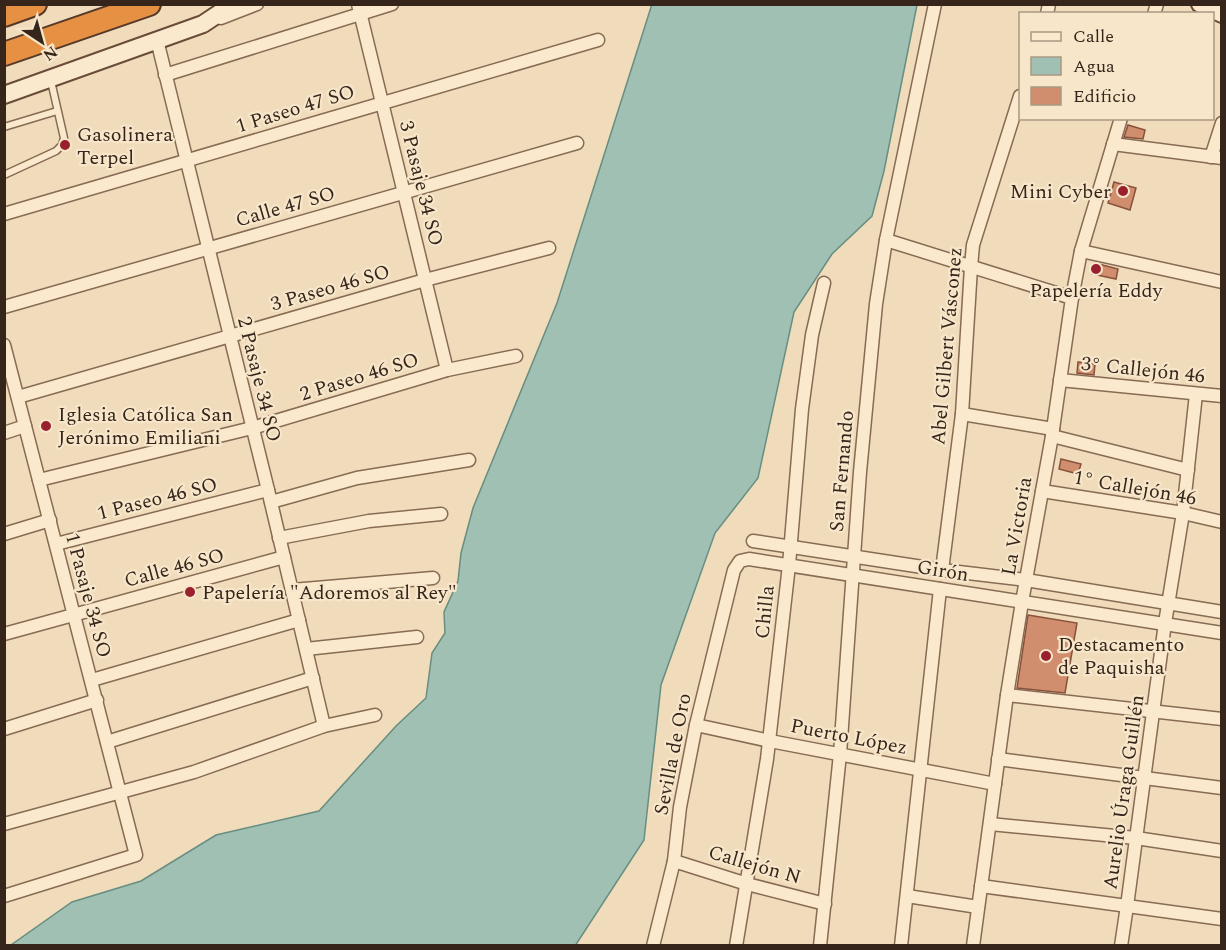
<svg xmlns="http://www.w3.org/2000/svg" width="1226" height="950" viewBox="0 0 1226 950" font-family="Spectral,serif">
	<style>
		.water { fill: #9fc0b3; stroke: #678e80; stroke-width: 1.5 }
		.building { fill: #d08e6e; stroke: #885139; stroke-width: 1.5 }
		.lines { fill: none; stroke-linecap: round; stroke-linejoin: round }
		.lane-casing { stroke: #876b54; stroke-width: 9 }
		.street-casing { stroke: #876b54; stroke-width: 15 }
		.secondary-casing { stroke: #694c38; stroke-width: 20 }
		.highway-casing { stroke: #543929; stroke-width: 26 }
		.lane { stroke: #fbe9ce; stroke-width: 6 }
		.street { stroke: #fbe9ce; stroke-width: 12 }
		.secondary { stroke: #fbe9ce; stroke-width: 16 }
		.highway { stroke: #e69044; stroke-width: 22 }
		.poi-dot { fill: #99212d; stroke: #f7e6ca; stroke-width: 2 }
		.labels { text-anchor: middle; stroke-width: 4.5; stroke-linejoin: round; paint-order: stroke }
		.street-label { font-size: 20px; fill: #35251a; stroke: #f7e6ca }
		.poi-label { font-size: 20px; fill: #35251a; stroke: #f7e6ca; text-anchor: start }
	</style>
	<rect width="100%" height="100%" fill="#f0dbbb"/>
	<!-- water -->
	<polygon class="water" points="652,4 917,5 884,171 872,216 832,254 794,312 758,478 715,533 661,685 644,840 575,946 11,945 72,902 141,881 216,835 319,811 396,726 426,698 432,653 445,633 444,612 458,581 461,553 473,508 557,303"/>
	<!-- building -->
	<g class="building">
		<polygon points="1128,125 1145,130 1143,139 1124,137"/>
		<polygon points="1114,182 1136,188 1130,210 1108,203"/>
		<polygon points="1095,263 1118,269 1116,279 1092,274"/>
		<polygon points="1078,362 1095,364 1094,375 1077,373"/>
		<polygon points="1061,459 1081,464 1078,474 1059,469"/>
		<polygon points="1028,615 1077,623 1065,693 1017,688"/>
	</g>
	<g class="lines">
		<!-- lane casing -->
		<g class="lane-casing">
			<g id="lane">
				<polyline points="4,127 57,111"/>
				<polyline points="4,175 56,151 62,145 64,138 51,81"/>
			</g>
		</g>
		<!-- street casing -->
		<g class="street-casing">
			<g id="street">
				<polyline points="358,4 447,370"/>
				<polyline points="1047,14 1049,4"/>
				<polyline points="1154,14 1157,4"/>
				<polyline points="221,18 257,4"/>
				<polyline points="157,40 268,490 324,726"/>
				<polyline points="165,75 392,4"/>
				<polyline points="1113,144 1222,158"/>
				<polyline points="1211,157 1222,123"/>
				<path d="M4 214C202 157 400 97 598 40"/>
				<polyline points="886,240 1072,298"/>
				<polyline points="1081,251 1222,282"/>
				<polyline points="4,307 577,143"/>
				<polyline points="4,345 136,855 4,896"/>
				<polyline points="1060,380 1222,396"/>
				<polyline points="18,397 425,280 549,248"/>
				<polyline points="962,414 1053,429"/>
				<polyline points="4,433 25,426"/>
				<polyline points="1052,436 1188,470"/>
				<polyline points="39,480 252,428 447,370 516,356"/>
				<polyline points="1042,491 1183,513 1222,522"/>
				<polyline points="271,502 357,478 469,460"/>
				<polyline points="4,534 50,520"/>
				<polyline points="279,538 369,521 441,514"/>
				<polyline points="753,541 942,570 1026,580 1222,612"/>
				<polyline points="56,544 268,490"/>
				<polyline points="942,570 962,414 971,267 973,245 1020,96"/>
				<polyline points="292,590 433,578"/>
				<polyline points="4,634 284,557"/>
				<polyline points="306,649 417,637"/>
				<polyline points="92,680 299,620"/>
				<polyline points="1007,695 1222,719"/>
				<polyline points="696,725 770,741 995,784"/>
				<polyline points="4,729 97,700"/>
				<polyline points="107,742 313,678"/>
				<polyline points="998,759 1222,788"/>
				<polyline points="4,824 194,772 324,726 375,715"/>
				<polyline points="990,824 1136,838 1222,851"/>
				<polyline points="674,861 747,884 825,904"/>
				<polyline points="981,886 1222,919"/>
				<polyline points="907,896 978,907"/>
				<polyline points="653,946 674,861 680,807 696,725 734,570 740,561 749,559 1222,633"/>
				<polyline points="736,946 767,759 789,565 802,409 812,335 824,283"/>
				<polyline points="820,946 840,754 860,472 876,304 886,240 935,4"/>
				<polyline points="901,946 940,589"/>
				<polyline points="973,946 1007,695 1022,602 1052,436 1072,298 1081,251 1121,118"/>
				<polyline points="1121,946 1127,906 1165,623 1183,513 1196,394"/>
			</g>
		</g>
		<!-- secondary casing -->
		<g class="secondary-casing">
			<g id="secondary">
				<polyline points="1200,4 1222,14"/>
				<polyline points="4,95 203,24 233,4"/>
			</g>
		</g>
		<!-- highway casing -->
		<g class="highway-casing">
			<g id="highway">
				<polyline points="4,15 35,4"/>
				<polyline points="4,54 149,4"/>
			</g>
		</g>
		<!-- lane -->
		<use href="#lane" class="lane"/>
		<!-- street -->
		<use href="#street" class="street"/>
		<!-- secondary -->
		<use href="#secondary" class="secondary"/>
		<!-- highway -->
		<use href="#highway" class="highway"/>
	</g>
	<!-- markers -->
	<g class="poi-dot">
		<circle cx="65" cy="145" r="6"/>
		<circle cx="1123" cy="191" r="6"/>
		<circle cx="1096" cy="269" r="6"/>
		<circle cx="46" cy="426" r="6"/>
		<circle cx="190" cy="592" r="6"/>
		<circle cx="1046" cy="656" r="6"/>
	</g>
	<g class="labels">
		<!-- street labels -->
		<g class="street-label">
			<text transform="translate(295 108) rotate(-17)" y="7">1 Paseo 47 SO</text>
			<text transform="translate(422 183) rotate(76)" y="7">3 Pasaje 34 SO</text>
			<text transform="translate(285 206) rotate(-16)" y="7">Calle 47 SO</text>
			<text transform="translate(330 287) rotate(-16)" y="7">3 Paseo 46 SO</text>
			<text transform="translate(946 346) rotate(-85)" y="7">Abel Gilbert Vásconez</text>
			<text transform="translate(1143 369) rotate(6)" y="7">3° Callejón 46</text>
			<text transform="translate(359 376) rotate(-17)" y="7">2 Paseo 46 SO</text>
			<text transform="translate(260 379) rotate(76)" y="7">2 Pasaje 34 SO</text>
			<text transform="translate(841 471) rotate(-85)" y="7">San Fernando</text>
			<text transform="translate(1135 487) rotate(10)" y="7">1° Callejón 46</text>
			<text transform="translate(157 498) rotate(-14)" y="7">1 Paseo 46 SO</text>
			<text transform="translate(1016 526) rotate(-80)" y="7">La Victoria</text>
			<text transform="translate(174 567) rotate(-15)" y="7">Calle 46 SO</text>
			<text transform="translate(943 570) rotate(9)" y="7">Girón</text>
			<text transform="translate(89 595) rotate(75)" y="7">1 Pasaje 34 SO</text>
			<text transform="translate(764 612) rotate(-84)" y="7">Chilla</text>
			<text transform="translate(849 736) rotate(11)" y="7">Puerto López</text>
			<text transform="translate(672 754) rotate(-79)" y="7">Sevilla de Oro</text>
			<text transform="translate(1123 792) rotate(-82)" y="7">Aurelio Úraga Guillén</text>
			<text transform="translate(755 864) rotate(16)" y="7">Callejón N</text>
		</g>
		<!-- poi labels -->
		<g class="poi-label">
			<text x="77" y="141">Gasolinera<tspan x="77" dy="23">Terpel</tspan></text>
			<text x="1111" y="198" text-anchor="end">Mini Cyber</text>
			<text x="1096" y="297" text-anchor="middle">Papelería Eddy</text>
			<text x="58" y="421">Iglesia Católica San<tspan x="58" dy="23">Jerónimo Emiliani</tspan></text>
			<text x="202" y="599">Papelería "Adoremos al Rey"</text>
			<text x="1058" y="651">Destacamento<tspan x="1058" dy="23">de Paquisha</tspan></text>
		</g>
	</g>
	<!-- border -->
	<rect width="1226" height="950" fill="none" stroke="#35251a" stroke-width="12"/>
	<!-- legend -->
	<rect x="1019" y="12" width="195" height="108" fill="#f7e6ca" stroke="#a99984" stroke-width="1.5"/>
	<rect x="1031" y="32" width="30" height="9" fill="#fbe9ce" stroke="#a99984" stroke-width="1.5"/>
	<text x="1073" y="42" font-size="18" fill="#35251a">Calle</text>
	<rect x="1031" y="57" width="30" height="18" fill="#9fc0b3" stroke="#a99984" stroke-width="1.5"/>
	<text x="1073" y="72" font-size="18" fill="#35251a">Agua</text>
	<rect x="1031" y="87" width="30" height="18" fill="#d08e6e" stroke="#a99984" stroke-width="1.5"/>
	<text x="1073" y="102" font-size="18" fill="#35251a">Edificio</text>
	<!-- north arrow -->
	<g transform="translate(42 42) rotate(144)" stroke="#f7e6ca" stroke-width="4.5" paint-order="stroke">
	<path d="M0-4.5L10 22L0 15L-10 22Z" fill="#35251a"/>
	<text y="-9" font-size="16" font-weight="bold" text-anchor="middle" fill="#35251a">N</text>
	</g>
</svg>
